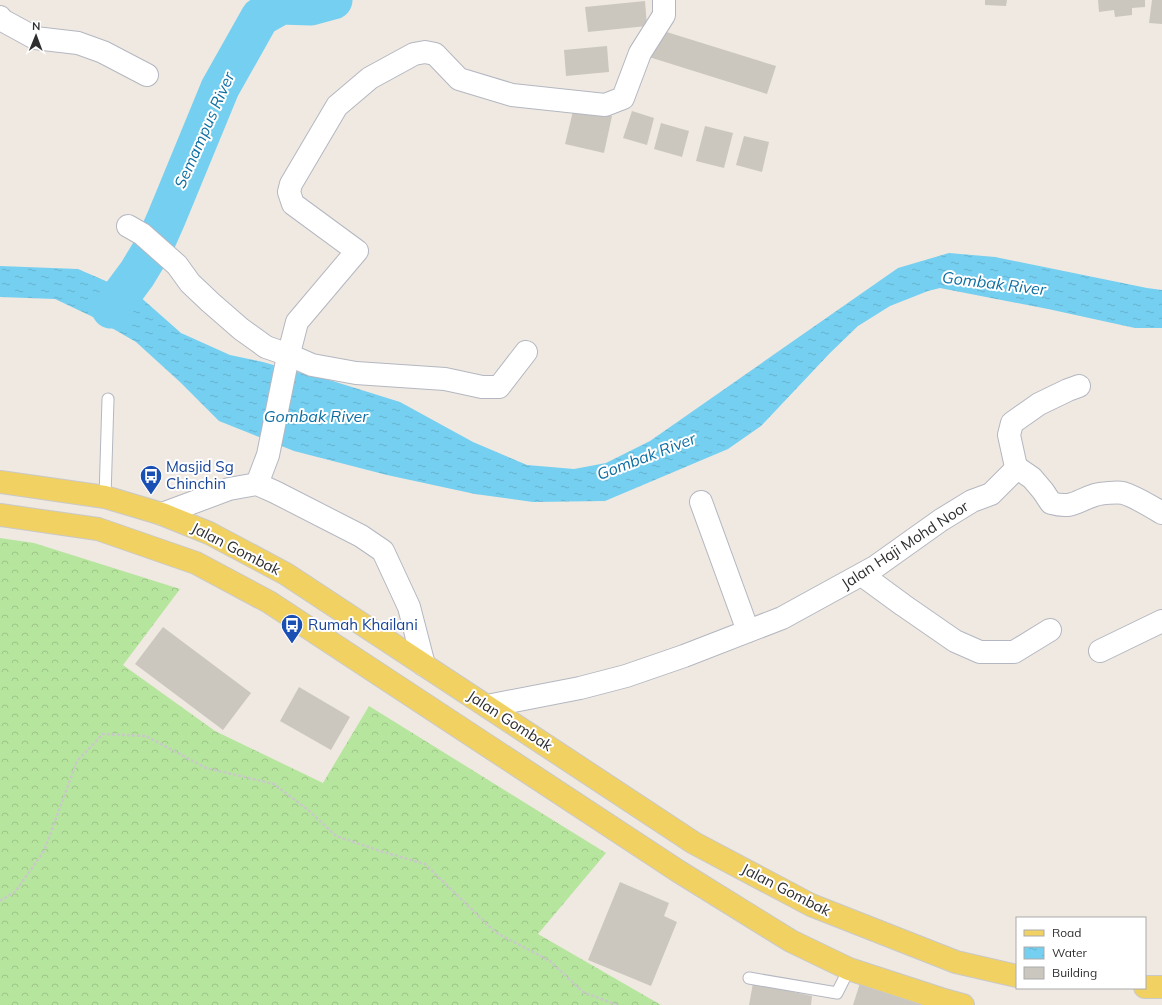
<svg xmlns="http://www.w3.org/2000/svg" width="1162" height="1005" viewBox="0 0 1162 1005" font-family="Mulish,sans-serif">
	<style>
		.forest { fill: url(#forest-crowns) }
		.water { fill: url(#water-ripples) }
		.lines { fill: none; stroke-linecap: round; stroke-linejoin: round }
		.river { stroke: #75cff0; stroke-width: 39 }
		.building { fill: #cbc7bf }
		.service-casing { stroke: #b4b7c1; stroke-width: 13 }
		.minor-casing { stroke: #b4b7c1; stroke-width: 24 }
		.primary-casing { stroke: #c9c9c9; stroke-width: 24 }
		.path { stroke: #c9c9c9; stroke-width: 2.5; stroke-dasharray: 3 2; stroke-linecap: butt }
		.service { stroke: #fff; stroke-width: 11 }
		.minor { stroke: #fff; stroke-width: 22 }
		.primary { stroke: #f2d163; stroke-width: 22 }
		.labels { text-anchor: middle; stroke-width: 4; stroke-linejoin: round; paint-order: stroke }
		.transit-label { font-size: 15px; fill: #164399; stroke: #fff; text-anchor: start }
		.street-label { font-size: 15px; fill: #2e2e2e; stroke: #fff }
		.water-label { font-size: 16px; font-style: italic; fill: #0d6fa3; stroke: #fff }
	</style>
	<defs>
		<pattern id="forest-crowns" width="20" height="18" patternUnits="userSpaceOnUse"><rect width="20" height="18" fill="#b6e59e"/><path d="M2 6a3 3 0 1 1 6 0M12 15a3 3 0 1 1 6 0" fill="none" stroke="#9dc588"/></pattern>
		<pattern id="water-ripples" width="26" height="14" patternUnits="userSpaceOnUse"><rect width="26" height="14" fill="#75cff0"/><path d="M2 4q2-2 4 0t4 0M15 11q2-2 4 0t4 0" fill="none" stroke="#66b2ce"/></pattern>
	</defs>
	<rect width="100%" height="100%" fill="#efe9e1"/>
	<!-- forest -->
	<polygon class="forest" points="0,538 34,543 180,589 123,665 215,731 323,783 369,706 606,853 538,934 661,1005 0,1005"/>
	<!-- water -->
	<polygon class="water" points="949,253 995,257 1147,288 1162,290 1162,328 1135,328 1048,309 940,288 928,291 890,306 858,326 830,353 761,426 728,449 605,501 533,502 475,494 387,475 294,451 219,421 180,382 136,342 91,316 55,299 0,297 0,266 78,269 138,295 181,333 230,355 263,362 301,373 323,378 400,402 473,442 527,465 574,469 606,463 650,441 898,268"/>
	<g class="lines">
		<!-- river -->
		<polyline class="river" points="111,309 137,274 154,246 166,219 220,88 260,17 281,5 311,6 333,0"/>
	</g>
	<!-- building -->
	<g class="building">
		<polygon points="985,0 1007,0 1006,6 985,5"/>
		<polygon points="1098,0 1145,0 1145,7 1132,8 1132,15 1115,17 1114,10 1099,12"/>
		<polygon points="1152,0 1162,0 1162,24 1149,23"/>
		<polygon points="645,1 647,26 588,32 585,7"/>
		<polygon points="657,29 776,66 767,94 649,57"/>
		<polygon points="607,46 609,72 566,76 564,50"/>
		<polygon points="574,107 612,116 604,153 565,144"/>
		<polygon points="632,111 654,118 647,145 623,138"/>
		<polygon points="661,123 689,131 682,157 654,149"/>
		<polygon points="705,126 733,133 724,168 696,161"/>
		<polygon points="744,136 769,142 762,172 736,165"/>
		<polygon points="163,627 251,693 223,730 135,664"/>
		<polygon points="299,687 350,717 331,750 280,721"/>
		<polygon points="620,882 669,903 664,916 677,922 651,986 588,960"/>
		<polygon points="861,980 938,1005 853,1005"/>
		<polygon points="753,983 812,996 811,1005 749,1005"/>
	</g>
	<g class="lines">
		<!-- service casing -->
		<g class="service-casing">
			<g id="service">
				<polyline points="105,497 108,399"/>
				<polyline points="749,978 837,993 849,969"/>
			</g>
		</g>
		<!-- minor casing -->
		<g class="minor-casing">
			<g id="minor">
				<polyline points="0,17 2,20 35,38 78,43 103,52 147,75"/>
				<polyline points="128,226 142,234 177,265 190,283 210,302 241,329 266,347 289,355 312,365 356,373 445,379 482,387 499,387 526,352"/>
				<path d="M1016 467 1032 478 1043 491 1051 503C1073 509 1076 501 1095 495 1101 493 1118 492 1123 493 1134 496 1152 507 1162 513"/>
				<polyline points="257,484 268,455 287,361 297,322 357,251 293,204 289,192 291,184 337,106 370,78 414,54 425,52 435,54 459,79 512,95 605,105 623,98 640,53 664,15 664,0"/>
				<polyline points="701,502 748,631"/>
				<polyline points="162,514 229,489 257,484 275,492 361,536 383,551 409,607 424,665"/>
				<polyline points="862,575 903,605 955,641 980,652 1014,652 1050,630"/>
				<polyline points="1100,651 1162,621"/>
				<polyline points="487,706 580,688 626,676 684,656 782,618 875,567 941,520 972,501 991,494 1012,473 1016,467 1009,435 1012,423 1039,404 1068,390 1079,386"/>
			</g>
		</g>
		<!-- primary casing -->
		<g class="primary-casing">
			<g id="primary">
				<polyline points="0,482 105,497 162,514 209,533 286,574 694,843 811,905 956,962 1017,976"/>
				<polyline points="0,515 98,529 196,563 269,602 678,871 791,941 849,969 941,999 963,1005"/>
				<polyline points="1145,987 1162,987"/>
			</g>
		</g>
		<!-- path -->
		<polyline class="path" points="0,901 15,892 44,851 77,761 103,734 146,736 206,768 274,784 308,810 336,836 380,851 425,864 495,932 550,961 583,992 617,1005"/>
		<!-- service -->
		<use href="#service" class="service"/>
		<!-- minor -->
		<use href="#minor" class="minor"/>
		<!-- primary -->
		<use href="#primary" class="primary"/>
	</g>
	<!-- icons -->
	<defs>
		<g id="bus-pin" transform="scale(1.15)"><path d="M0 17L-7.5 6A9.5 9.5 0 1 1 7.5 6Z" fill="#1a4fb4" stroke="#fff"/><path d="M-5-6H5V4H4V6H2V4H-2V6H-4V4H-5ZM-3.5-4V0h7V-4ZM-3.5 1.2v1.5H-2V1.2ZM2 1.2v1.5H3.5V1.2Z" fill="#fff"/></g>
	</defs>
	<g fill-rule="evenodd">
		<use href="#bus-pin" x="151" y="476"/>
		<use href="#bus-pin" x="292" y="625"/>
	</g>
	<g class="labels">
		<!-- transit labels -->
		<g class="transit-label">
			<text x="166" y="472">Masjid Sg<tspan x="166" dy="17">Chinchin</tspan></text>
			<text x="308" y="630">Rumah Khailani</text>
		</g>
		<!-- street labels -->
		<g class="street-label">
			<text transform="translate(905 545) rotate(-33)" y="5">Jalan Haji Mohd Noor</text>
			<text transform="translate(236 549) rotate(27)" y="5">Jalan Gombak</text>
			<text transform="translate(510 721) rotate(33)" y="5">Jalan Gombak</text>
			<text transform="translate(786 890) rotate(27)" y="5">Jalan Gombak</text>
		</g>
		<!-- water labels -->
		<g class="water-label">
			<text transform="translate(204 130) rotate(-66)" y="6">Semampus River</text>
			<text transform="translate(994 283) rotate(7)" y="6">Gombak River</text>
			<text x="316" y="422">Gombak River</text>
			<text transform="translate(646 456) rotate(-21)" y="6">Gombak River</text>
		</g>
	</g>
	<!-- legend -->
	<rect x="1016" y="917" width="130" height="72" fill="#ffffff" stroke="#ababab"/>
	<rect x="1024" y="930" width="20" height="6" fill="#f2d163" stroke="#ababab"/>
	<text x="1052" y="937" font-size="12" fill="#2e2e2e">Road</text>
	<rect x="1024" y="947" width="20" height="12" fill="url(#water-ripples)" stroke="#ababab"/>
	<text x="1052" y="957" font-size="12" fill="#2e2e2e">Water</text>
	<rect x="1024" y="967" width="20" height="12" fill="#cbc7bf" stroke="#ababab"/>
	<text x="1052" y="977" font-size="12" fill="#2e2e2e">Building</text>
	<!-- north arrow -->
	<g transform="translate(36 36) rotate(1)" stroke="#ffffff" stroke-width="3" paint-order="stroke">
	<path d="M0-3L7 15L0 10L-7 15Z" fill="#2e2e2e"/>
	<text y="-6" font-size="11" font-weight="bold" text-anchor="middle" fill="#2e2e2e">N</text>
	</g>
</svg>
